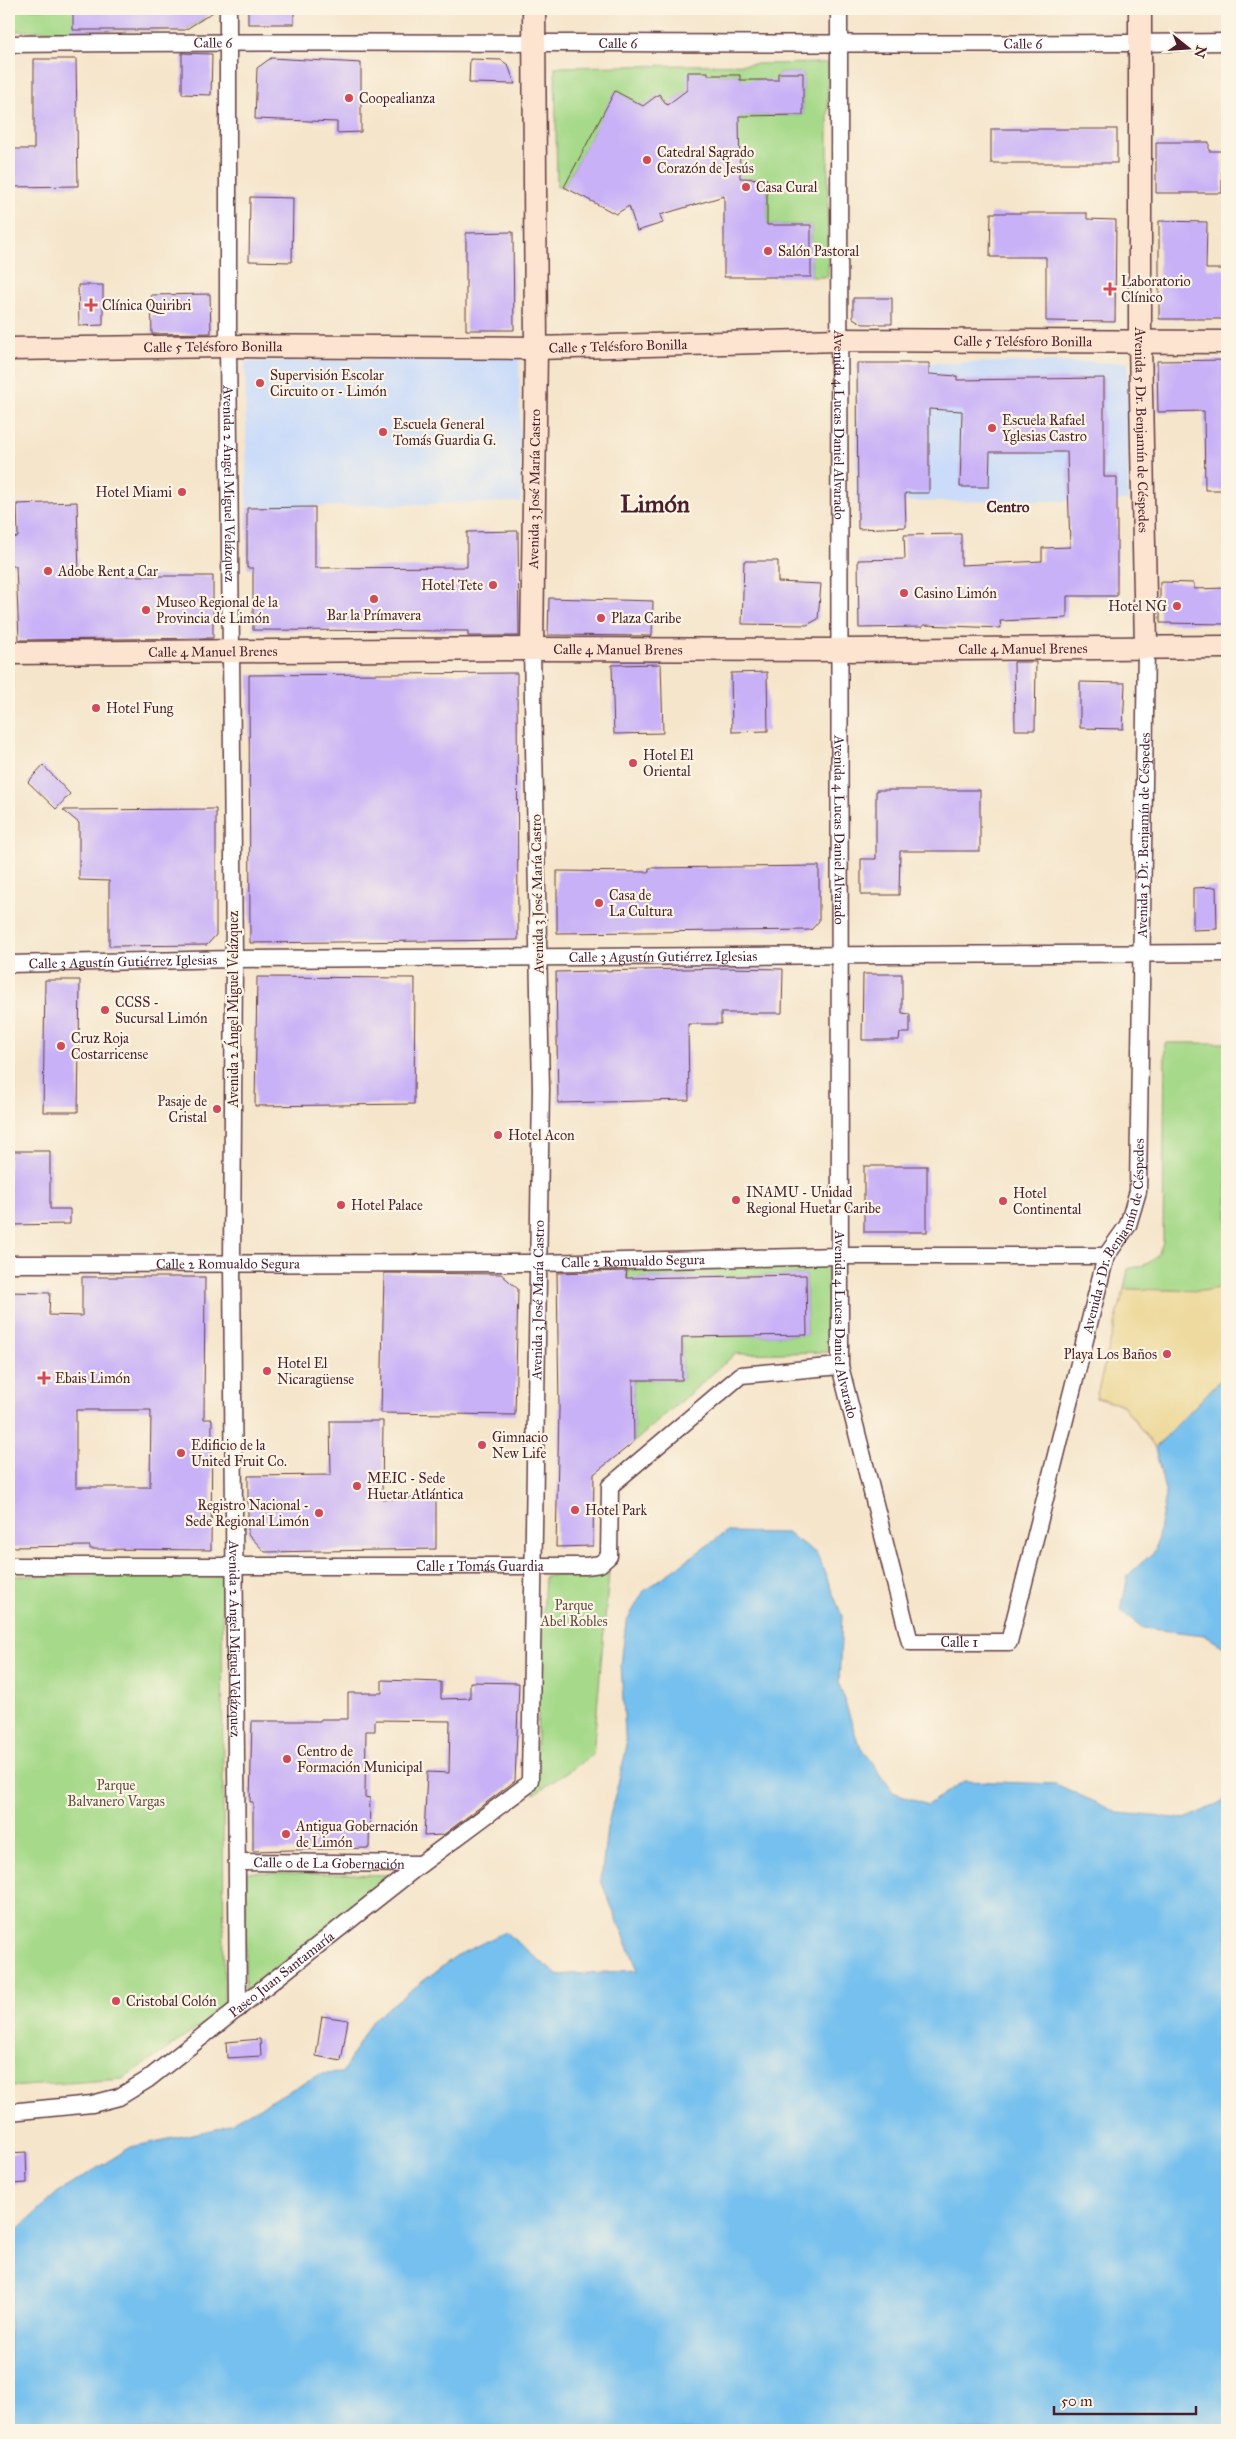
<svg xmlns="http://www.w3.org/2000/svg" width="1236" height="2439" viewBox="0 0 1236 2439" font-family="'IM FELL Great Primer',serif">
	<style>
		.built { fill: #cadcf9 }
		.green { fill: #a6d989; stroke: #787c5a }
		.sand { fill: #eeda9e; stroke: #9c7c64 }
		.water { fill: #75c0ee; stroke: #60708c }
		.building { fill: #c8b1f7; fill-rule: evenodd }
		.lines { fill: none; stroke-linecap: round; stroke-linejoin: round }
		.street-casing { stroke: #643d43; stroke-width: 19 }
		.secondary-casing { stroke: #643d43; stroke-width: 25 }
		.street { stroke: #fff; stroke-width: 16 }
		.secondary { stroke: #fde4d1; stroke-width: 22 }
		.poi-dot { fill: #d1495b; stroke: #fcf5e5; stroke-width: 2 }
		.labels { text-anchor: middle; stroke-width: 4.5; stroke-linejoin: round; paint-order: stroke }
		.street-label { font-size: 14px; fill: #4a1f2b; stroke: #fcf5e5 }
		.poi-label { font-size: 14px; fill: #4a1f2b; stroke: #fcf5e5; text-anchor: start }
		.park-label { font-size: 14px; fill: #614e42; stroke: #fcf5e5 }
		.neighbourhood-label { font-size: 15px; font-weight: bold; fill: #4a1f2b; stroke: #fcf5e5 }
		.town-label { font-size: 24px; font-weight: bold; fill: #4a1f2b; stroke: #fcf5e5 }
	</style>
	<rect width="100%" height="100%" fill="#fcf5e5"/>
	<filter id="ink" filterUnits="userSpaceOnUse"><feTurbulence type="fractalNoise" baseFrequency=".02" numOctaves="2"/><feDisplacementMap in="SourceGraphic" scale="10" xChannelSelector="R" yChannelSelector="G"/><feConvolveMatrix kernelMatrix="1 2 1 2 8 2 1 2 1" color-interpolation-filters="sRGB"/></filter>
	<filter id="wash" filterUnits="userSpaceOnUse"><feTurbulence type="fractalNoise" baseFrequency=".0096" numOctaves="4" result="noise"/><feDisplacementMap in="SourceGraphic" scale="20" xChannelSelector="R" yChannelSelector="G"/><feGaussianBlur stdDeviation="1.12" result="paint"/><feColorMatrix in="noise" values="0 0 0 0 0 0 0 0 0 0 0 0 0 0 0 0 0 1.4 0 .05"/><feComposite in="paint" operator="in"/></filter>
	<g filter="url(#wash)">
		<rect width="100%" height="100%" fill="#f5e5cb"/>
		<!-- built -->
		<g class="built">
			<polygon points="519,357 521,502 247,508 245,362"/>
			<polygon points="1128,362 1128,501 856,502 857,363"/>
		</g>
		<!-- green -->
		<g class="green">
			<polygon points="9,9 210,9 202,21 185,30 9,31"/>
			<polygon points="828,63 828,277 811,277 811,225 767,225 767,179 725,178 725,196 716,198 706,182 739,116 803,115 803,73 778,73 778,83 767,83 767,80 754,80 740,84 740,75 718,75 683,93 667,105 659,94 643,106 615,92 564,187 557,187 555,67"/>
			<path d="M1165 1043H1227V1286L1204 1291 1124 1289 1128 1269C1149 1264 1156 1263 1163 1242Z"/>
			<polygon points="828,1263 828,1352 735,1354 634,1442 633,1380 682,1380 682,1337 807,1335 806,1275 639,1278 626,1315 627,1269"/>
			<polygon points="609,1573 593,1755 534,1794 545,1576"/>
			<polygon points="222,1575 224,2010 123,2079 9,2087 9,1576"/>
			<polygon points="245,1872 388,1875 245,1999"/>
		</g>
		<!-- sand -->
		<polygon class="sand" points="1227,1286 1227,1373 1155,1448 1123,1405 1096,1398 1124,1289 1204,1291"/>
		<!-- water -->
		<g class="water">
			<polygon points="1227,1373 1227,1649 1204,1635 1143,1628 1121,1611 1128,1575 1155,1551 1166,1495 1155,1448"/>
			<polygon points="726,1532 787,1533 817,1554 842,1616 839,1684 858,1742 893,1792 927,1805 964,1781 1056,1784 1118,1813 1186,1819 1227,1799 1227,2430 9,2430 9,2241 10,2237 57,2193 131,2147 221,2128 320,2074 342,2073 372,2020 456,1956 505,1932 557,1975 638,1970 601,1881 607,1828 626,1751 621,1665 626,1622 644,1591"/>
		</g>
		<g id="blocks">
			<!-- building -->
			<g class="building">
				<polygon points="73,9 218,9 185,30 73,30"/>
				<rect x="248" y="9" width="46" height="15"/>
				<polygon points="182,53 212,54 211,95 182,94"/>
				<polygon points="271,58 361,63 361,132 337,133 337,122 255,119 257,68"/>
				<polygon points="76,59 78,186 9,187 9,149 34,149 34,59"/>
				<polygon points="470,59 501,60 508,65 515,84 469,83"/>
				<polygon points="687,72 708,72 708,75 740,75 740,80 778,80 778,73 803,73 803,115 739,116 740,178 767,179 767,225 811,225 811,277 724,277 724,196 660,215 663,223 637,231 629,206 616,214 564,187 615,91 643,106 659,94 667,105 687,90"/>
				<rect x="991" y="129" width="126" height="34"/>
				<polygon points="1156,142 1209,142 1209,151 1222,151 1222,193 1156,193"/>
				<polygon points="250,197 293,198 292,262 249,261"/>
				<polygon points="991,213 1087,213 1087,219 1116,220 1115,322 1046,321 1046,257 990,257"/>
				<polygon points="1159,221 1207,222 1206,269 1227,269 1227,319 1159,319"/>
				<polygon points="513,232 514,330 466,330 466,233"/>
				<polygon points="78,285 103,285 103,325 79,326"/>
				<polygon points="210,294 211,333 152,334 151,295"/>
				<polygon points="853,298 892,298 892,324 863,324 853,318"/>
				<polygon points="1227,360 1227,490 1205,490 1204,411 1158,412 1157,361"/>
				<polygon points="857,363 929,363 929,374 957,376 957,380 1104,378 1104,477 1117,477 1117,596 1067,596 1067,618 1000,621 1001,628 923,625 923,627 859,628 858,560 905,559 904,535 961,534 961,565 1042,561 1042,548 1070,547 1067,452 990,452 989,487 960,487 962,411 929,409 929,493 905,493 906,527 858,529"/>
				<polygon points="77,502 79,576 213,576 213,638 19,640 16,566 9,566 9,538 18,537 17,504"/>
				<polygon points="315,507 315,568 467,567 467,532 518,531 519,636 468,636 468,631 253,630 253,568 247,568 247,508"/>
				<polygon points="744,561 778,561 778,582 821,584 818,619 807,625 742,624"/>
				<polygon points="1160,582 1194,583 1194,589 1227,588 1227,624 1160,623"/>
				<polygon points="549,598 653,601 652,636 548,635"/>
				<polygon points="1014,662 1036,662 1035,730 1015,730"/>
				<polygon points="661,664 663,733 614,734 612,665"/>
				<polygon points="767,672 768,731 732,732 731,673"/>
				<polygon points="517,673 518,940 250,943 249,675"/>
				<polygon points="1080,682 1125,683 1123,729 1080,728"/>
				<polygon points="43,765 70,794 56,809 28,782"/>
				<polygon points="876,790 980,790 980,851 900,851 899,895 861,895 861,859 876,859"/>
				<polygon points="216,809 216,935 207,945 109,946 109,881 79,880 79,823 63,810"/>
				<polygon points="819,866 819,921 811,930 557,933 557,871 649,872 649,868"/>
				<polygon points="1216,887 1217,929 1193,930 1193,888"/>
				<polygon points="727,968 783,969 782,1013 721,1013 721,1024 688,1024 689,1100 558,1103 556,972"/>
				<polygon points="863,974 902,974 902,1013 910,1014 910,1033 900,1033 899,1040 862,1040"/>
				<polygon points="257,977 415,978 414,1104 255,1106"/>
				<polygon points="45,980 80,980 78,1112 43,1112"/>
				<polygon points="9,1151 50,1151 50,1209 70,1209 70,1224 9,1225"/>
				<rect x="864" y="1166" width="63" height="66"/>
				<polygon points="627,1271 626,1278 806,1275 807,1335 682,1337 682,1380 633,1380 634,1442 594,1474 593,1546 556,1547 559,1409 557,1273"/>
				<polygon points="384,1273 501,1274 518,1289 515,1415 381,1413"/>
				<path d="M82 1277H205L204 1419H212L211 1550 90 1549V1546L9 1547V1292L50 1293 49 1315 82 1316ZM76 1410H151L150 1487H76Z"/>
				<polygon points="330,1421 383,1421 382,1499 436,1498 436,1549 265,1552 248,1534 248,1476 331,1475"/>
				<polygon points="382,1680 441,1682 441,1699 470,1698 470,1682 519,1683 515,1781 443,1835 424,1836 427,1772 449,1773 450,1721 375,1720 375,1731 366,1731 365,1797 370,1798 369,1848 253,1851 253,1802 250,1802 252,1721 320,1721 321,1719 348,1719 348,1693 382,1693"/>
				<polygon points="322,2016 348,2020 341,2061 316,2056"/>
				<polygon points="260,2039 261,2056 227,2058 226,2042"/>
				<polygon points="26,2152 27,2183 9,2184 9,2153"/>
			</g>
		</g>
	</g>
	<g filter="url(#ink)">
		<use href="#blocks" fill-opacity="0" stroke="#643d43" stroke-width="1"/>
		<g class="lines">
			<!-- street casing -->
			<g class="street-casing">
				<g id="street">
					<path id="s1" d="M228 9V346L234 959 232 1263 238 2009"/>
					<path id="s2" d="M839 9 840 1366 910 1642H1009L1106 1256 1128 1225 1138 1191 1146 647"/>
					<path id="s3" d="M9 44C415 39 821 47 1227 42"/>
					<path id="s4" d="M9 964 234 959 1227 953"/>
					<path id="s5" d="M9 1264 539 1263 839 1256H1106"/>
					<path id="s6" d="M9 1566H586L600 1564 609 1556 610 1486 741 1375 840 1366"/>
					<path id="s7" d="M238 1862 421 1864"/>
					<path id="s8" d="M9 2112 92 2104 119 2097 147 2080 421 1864 526 1786 530 1780 541 1089 532 649"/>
				</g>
			</g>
			<!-- secondary casing -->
			<g class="secondary-casing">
				<g id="secondary">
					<path id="s9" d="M1140 9V343L1146 647"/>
					<path id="s10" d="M9 349 228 346 536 348 840 340 1227 342"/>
					<path id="s11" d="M532 649 536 348 534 9"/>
					<path id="s12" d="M9 653 532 649 841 650 1227 647"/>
				</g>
			</g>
			<!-- street -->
			<use href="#street" class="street"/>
			<!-- secondary -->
			<use href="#secondary" class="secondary"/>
		</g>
	</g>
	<!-- markers -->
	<g class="poi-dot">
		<circle cx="349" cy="98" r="5"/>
		<circle cx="647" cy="160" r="5"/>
		<circle cx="746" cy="187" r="5"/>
		<circle cx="768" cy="251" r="5"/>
		<path d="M1107.5 281.5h5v5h5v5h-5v5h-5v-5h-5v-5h5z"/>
		<path d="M88.5 297.5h5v5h5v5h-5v5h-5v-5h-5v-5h5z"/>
		<circle cx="260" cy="383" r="5"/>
		<circle cx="992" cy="428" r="5"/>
		<circle cx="383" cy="432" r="5"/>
		<circle cx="182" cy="492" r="5"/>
		<circle cx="48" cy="571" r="5"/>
		<circle cx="493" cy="585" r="5"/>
		<circle cx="904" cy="593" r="5"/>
		<circle cx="374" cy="599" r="5"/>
		<circle cx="1177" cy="606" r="5"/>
		<circle cx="146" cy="610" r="5"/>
		<circle cx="601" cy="618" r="5"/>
		<circle cx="96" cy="708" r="5"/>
		<circle cx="633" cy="763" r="5"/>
		<circle cx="599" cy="903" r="5"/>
		<circle cx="105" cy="1010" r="5"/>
		<circle cx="61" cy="1046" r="5"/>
		<circle cx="217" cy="1109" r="5"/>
		<circle cx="498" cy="1135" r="5"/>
		<circle cx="736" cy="1200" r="5"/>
		<circle cx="1003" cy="1201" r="5"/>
		<circle cx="341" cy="1205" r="5"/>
		<circle cx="1167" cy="1354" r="5"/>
		<circle cx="267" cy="1371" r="5"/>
		<path d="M41.5 1370.5h5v5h5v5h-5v5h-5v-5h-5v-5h5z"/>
		<circle cx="482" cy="1445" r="5"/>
		<circle cx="181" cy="1453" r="5"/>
		<circle cx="357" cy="1486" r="5"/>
		<circle cx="575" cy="1510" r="5"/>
		<circle cx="319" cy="1513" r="5"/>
		<circle cx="287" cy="1759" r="5"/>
		<circle cx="286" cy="1834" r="5"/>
		<circle cx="116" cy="2001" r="5"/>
	</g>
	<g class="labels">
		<!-- street labels -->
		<g class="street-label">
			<text dy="5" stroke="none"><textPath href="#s3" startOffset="204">Calle 6</textPath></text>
			<text dy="5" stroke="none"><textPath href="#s3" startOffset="1014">Calle 6</textPath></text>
			<text dy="5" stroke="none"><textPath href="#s3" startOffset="609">Calle 6</textPath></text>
			<text dy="5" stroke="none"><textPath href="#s10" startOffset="1014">Calle 5 Telésforo Bonilla</textPath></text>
			<text dy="5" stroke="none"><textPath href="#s10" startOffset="609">Calle 5 Telésforo Bonilla</textPath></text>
			<text dy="5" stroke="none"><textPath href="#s10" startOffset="204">Calle 5 Telésforo Bonilla</textPath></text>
			<text dy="5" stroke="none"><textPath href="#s2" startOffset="416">Avenida 4 Lucas Daniel Alvarado</textPath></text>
			<text dy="5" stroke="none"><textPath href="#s9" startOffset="421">Avenida 5 Dr. Benjamín de Céspedes</textPath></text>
			<text dy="5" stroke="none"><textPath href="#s1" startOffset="475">Avenida 2 Ángel Miguel Velázquez</textPath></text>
			<text dy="5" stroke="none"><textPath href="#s11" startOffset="160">Avenida 3 José María Castro</textPath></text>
			<text dy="5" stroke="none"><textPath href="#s12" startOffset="1014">Calle 4 Manuel Brenes</textPath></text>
			<text dy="5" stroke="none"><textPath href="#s12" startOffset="609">Calle 4 Manuel Brenes</textPath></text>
			<text dy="5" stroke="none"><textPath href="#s12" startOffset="204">Calle 4 Manuel Brenes</textPath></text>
			<text dy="5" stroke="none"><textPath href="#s2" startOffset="821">Avenida 4 Lucas Daniel Alvarado</textPath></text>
			<text dy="5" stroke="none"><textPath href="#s2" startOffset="2568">Avenida 5 Dr. Benjamín de Céspedes</textPath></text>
			<text transform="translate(537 894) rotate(-91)" y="5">Avenida 3 José María Castro</text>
			<text dy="5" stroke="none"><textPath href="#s4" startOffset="654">Calle 3 Agustín Gutiérrez Iglesias</textPath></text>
			<text dy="5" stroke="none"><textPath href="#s4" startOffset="114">Calle 3 Agustín Gutiérrez Iglesias</textPath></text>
			<text transform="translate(233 1009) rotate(-90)" y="5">Avenida 2 Ángel Miguel Velázquez</text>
			<text dy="5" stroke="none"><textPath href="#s2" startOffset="2162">Avenida 5 Dr. Benjamín de Céspedes</textPath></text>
			<text dy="5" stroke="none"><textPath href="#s5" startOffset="624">Calle 2 Romualdo Segura</textPath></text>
			<text dy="5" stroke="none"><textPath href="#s5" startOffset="219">Calle 2 Romualdo Segura</textPath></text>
			<text dy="5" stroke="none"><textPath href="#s8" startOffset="1111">Avenida 3 José María Castro</textPath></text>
			<text dy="5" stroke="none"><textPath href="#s2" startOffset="1316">Avenida 4 Lucas Daniel Alvarado</textPath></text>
			<text dy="5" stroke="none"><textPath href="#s6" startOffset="471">Calle 1 Tomás Guardia</textPath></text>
			<text dy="5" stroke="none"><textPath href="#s1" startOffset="1630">Avenida 2 Ángel Miguel Velázquez</textPath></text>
			<text dy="5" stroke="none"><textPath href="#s2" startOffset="1691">Calle 1</textPath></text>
			<text dy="5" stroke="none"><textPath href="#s7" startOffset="91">Calle 0 de La Gobernación</textPath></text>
			<text dy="5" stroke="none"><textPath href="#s8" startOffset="315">Paseo Juan Santamaría</textPath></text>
		</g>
		<!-- poi labels -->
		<g class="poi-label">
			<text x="359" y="103">Coopealianza</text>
			<text x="657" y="157">Catedral Sagrado<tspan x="657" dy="16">Corazón de Jesús</tspan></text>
			<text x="756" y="192">Casa Cural</text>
			<text x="778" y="256">Salón Pastoral</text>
			<text x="1121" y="286">Laboratorio<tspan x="1121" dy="16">Clínico</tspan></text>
			<text x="102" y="310">Clínica Quiribri</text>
			<text x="270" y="380">Supervisión Escolar<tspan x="270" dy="16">Circuito 01 - Limón</tspan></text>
			<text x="1002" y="425">Escuela Rafael<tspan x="1002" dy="16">Yglesias Castro</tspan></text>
			<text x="393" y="429">Escuela General<tspan x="393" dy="16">Tomás Guardia G.</tspan></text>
			<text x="172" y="497" text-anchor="end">Hotel Miami</text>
			<text x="58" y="576">Adobe Rent a Car</text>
			<text x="483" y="590" text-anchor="end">Hotel Tete</text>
			<text x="914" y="598">Casino Limón</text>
			<text x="156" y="607">Museo Regional de la<tspan x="156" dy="16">Provincia de Limón</tspan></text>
			<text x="1167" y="611" text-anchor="end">Hotel NG</text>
			<text x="374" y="620" text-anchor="middle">Bar la Prímavera</text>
			<text x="611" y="623">Plaza Caribe</text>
			<text x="106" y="713">Hotel Fung</text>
			<text x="643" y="760">Hotel El<tspan x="643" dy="16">Oriental</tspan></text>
			<text x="609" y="900">Casa de<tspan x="609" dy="16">La Cultura</tspan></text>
			<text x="115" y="1007">CCSS -<tspan x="115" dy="16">Sucursal Limón</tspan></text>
			<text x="71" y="1043">Cruz Roja<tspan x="71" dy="16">Costarricense</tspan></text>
			<text x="207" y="1106" text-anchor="end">Pasaje de<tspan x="207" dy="16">Cristal</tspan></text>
			<text x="508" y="1140">Hotel Acon</text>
			<text x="746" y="1197">INAMU - Unidad<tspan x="746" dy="16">Regional Huetar Caribe</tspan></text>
			<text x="1013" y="1198">Hotel<tspan x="1013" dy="16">Continental</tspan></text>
			<text x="351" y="1210">Hotel Palace</text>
			<text x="1157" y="1359" text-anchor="end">Playa Los Baños</text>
			<text x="277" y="1368">Hotel El<tspan x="277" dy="16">Nicaragüense</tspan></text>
			<text x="55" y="1383">Ebais Limón</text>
			<text x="492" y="1442">Gimnacio<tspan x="492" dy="16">New Life</tspan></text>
			<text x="191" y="1450">Edificio de la<tspan x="191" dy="16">United Fruit Co.</tspan></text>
			<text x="367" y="1483">MEIC - Sede<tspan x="367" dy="16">Huetar Atlántica</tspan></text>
			<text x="309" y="1510" text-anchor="end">Registro Nacional -<tspan x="309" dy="16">Sede Regional Limón</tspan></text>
			<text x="585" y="1515">Hotel Park</text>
			<text x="297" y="1756">Centro de<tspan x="297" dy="16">Formación Municipal</tspan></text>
			<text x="296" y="1831">Antigua Gobernación<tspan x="296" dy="16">de Limón</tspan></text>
			<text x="126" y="2006">Cristobal Colón</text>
		</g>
		<!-- park labels -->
		<g class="park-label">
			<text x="574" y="1610">Parque<tspan x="574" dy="16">Abel Robles</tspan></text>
			<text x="116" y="1790">Parque<tspan x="116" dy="16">Balvanero Vargas</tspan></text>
		</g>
		<!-- neighbourhood labels -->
		<g class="neighbourhood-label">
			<text x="1008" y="512">Centro</text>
		</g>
		<!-- town labels -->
		<g class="town-label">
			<text x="655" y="512">Limón</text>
		</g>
	</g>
	<!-- margin -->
	<rect width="1236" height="2439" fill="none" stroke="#fcf5e5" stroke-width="30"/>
	<!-- north arrow -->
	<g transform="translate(1188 48) rotate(107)" stroke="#fcf5e5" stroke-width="4" paint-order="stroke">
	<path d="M0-4L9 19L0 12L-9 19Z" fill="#4a1f2b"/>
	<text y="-8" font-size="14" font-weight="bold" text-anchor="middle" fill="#4a1f2b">N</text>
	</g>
	<!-- scale -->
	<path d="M1054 2406v8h142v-8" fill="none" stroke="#4a1f2b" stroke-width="2.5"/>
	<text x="1061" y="2406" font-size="15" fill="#4a1f2b" stroke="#fcf5e5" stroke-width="4" paint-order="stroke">50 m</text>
</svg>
